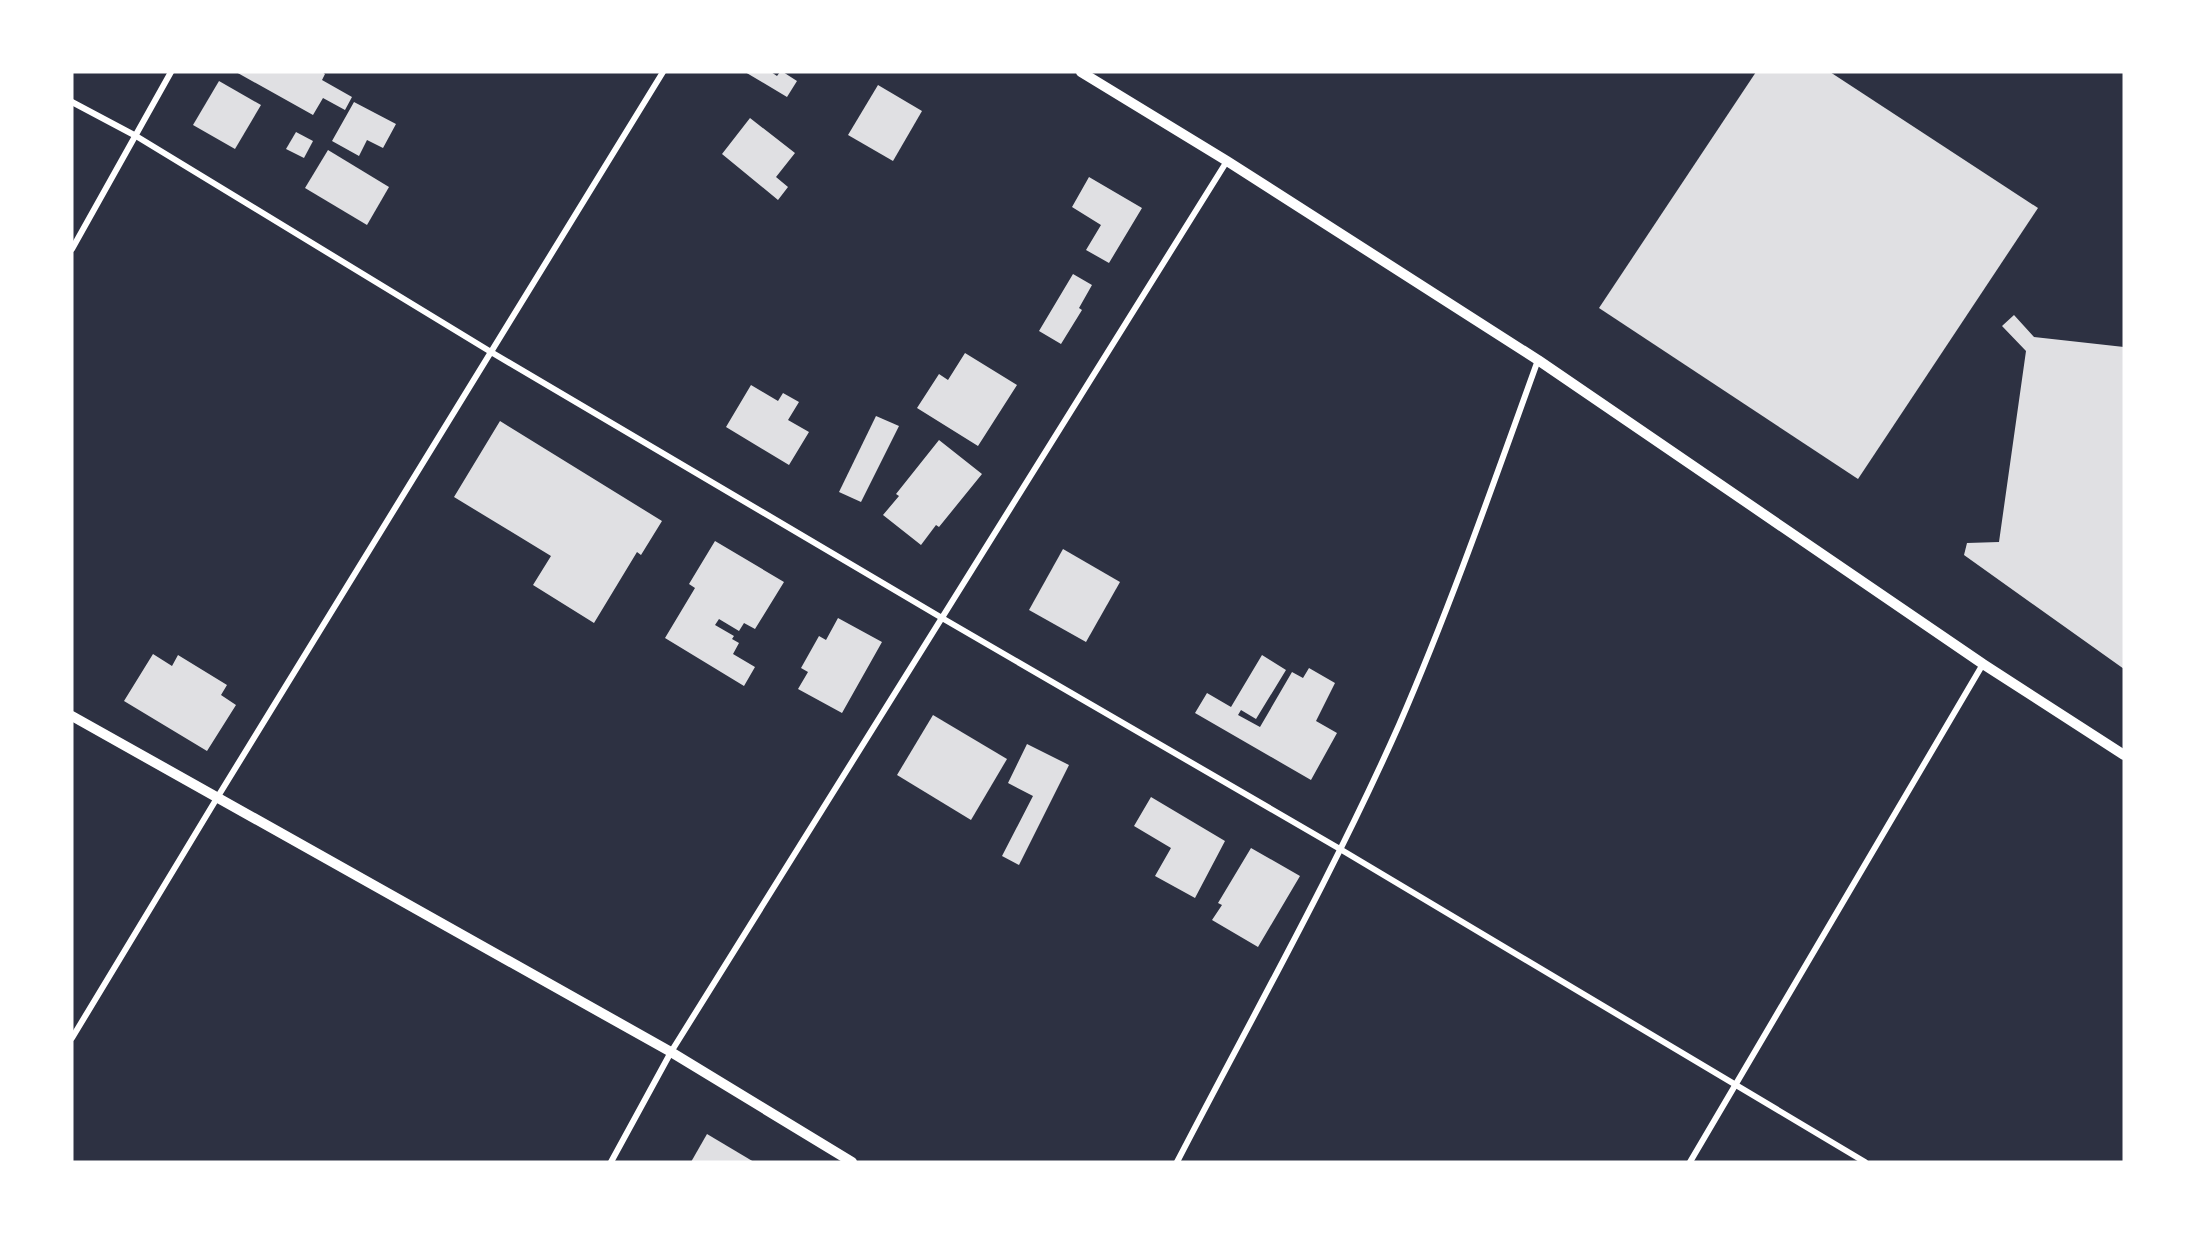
<svg xmlns="http://www.w3.org/2000/svg" width="2196" height="1234" viewBox="0 0 2196 1234" font-family="Barlow,sans-serif">
	<style>
		.building { fill: #e0e0e3 }
		.lines { fill: none; stroke-linecap: round; stroke-linejoin: round }
		.minor { stroke: #fff; stroke-width: 6 }
		.tertiary { stroke: #fff; stroke-width: 10 }
	</style>
	<rect width="100%" height="100%" fill="#2d3142"/>
	<!-- building -->
	<g class="building">
		<polygon points="236,72 322,72 325,74 322,80 352,97 345,110 323,98 313,115"/>
		<polygon points="745,72 771,72 777,76 780,72 783,72 797,81 787,97"/>
		<polygon points="1756,72 1830,72 2038,208 1858,479 1599,308"/>
		<polygon points="219,81 261,105 235,149 193,125"/>
		<polygon points="878,85 922,111 893,161 848,135"/>
		<polygon points="354,102 396,124 383,148 367,140 359,156 332,141"/>
		<polygon points="750,118 795,153 776,177 788,187 778,200 722,154"/>
		<polygon points="296,132 313,141 304,158 286,149"/>
		<polygon points="328,150 389,187 367,225 305,188"/>
		<polygon points="1089,177 1142,208 1109,263 1086,250 1101,225 1072,207"/>
		<polygon points="1073,274 1092,285 1079,308 1082,310 1061,344 1039,331"/>
		<polygon points="2014,315 2034,337 2124,347 2124,669 1964,555 1967,543 1999,542 2026,351 2002,326"/>
		<polygon points="965,353 1017,385 978,446 917,408 939,374 948,380"/>
		<polygon points="751,385 778,401 783,393 799,402 788,420 809,432 789,465 726,427"/>
		<polygon points="876,416 899,426 861,502 839,492"/>
		<polygon points="500,421 662,521 641,555 637,552 594,623 533,585 551,556 454,497"/>
		<polygon points="939,440 982,474 939,527 936,525 921,545 883,515 899,496 896,494"/>
		<polygon points="715,541 784,582 755,629 744,623 739,631 719,619 715,625 734,636 732,639 739,643 733,654 755,667 744,686 665,638 695,588 689,584"/>
		<polygon points="1063,549 1120,582 1086,642 1029,610"/>
		<polygon points="838,618 882,642 842,713 798,689 808,672 801,668 819,636 826,640"/>
		<polygon points="153,654 172,666 178,655 227,685 221,695 236,705 207,751 124,701"/>
		<polygon points="1262,655 1286,670 1256,719 1241,710 1238,715 1260,727 1292,672 1303,678 1309,668 1335,683 1316,721 1337,733 1311,780 1195,713 1207,693 1231,707"/>
		<polygon points="933,715 1007,759 971,820 897,775"/>
		<polygon points="1027,744 1069,765 1019,865 1002,856 1033,796 1008,783"/>
		<polygon points="1151,797 1225,841 1195,898 1155,876 1171,848 1134,826"/>
		<polygon points="1251,848 1300,876 1258,947 1212,920 1222,905 1218,903"/>
		<polygon points="707,1134 754,1162 691,1162"/>
	</g>
	<g class="lines">
		<!-- minor -->
		<g class="minor">
			<polyline points="72,102 136,136 491,352 942,618 1340,849 1865,1162"/>
			<polyline points="72,249 171,72"/>
			<polyline points="72,1038 217,798 663,72"/>
			<polyline points="611,1162 671,1052 1227,161"/>
			<path d="M1177 1162C1252 1017 1333 874 1399 725 1451 605 1494 482 1538 360"/>
			<polyline points="1690,1162 1983,664"/>
		</g>
		<!-- tertiary -->
		<g class="tertiary">
			<polyline points="1081,72 1227,161 1538,360 1983,664 2124,755"/>
			<polyline points="72,716 671,1052 852,1162"/>
		</g>
	</g>
	<!-- border -->
	<rect width="2196" height="1234" fill="none" stroke="#ffffff" stroke-width="147"/>
</svg>
